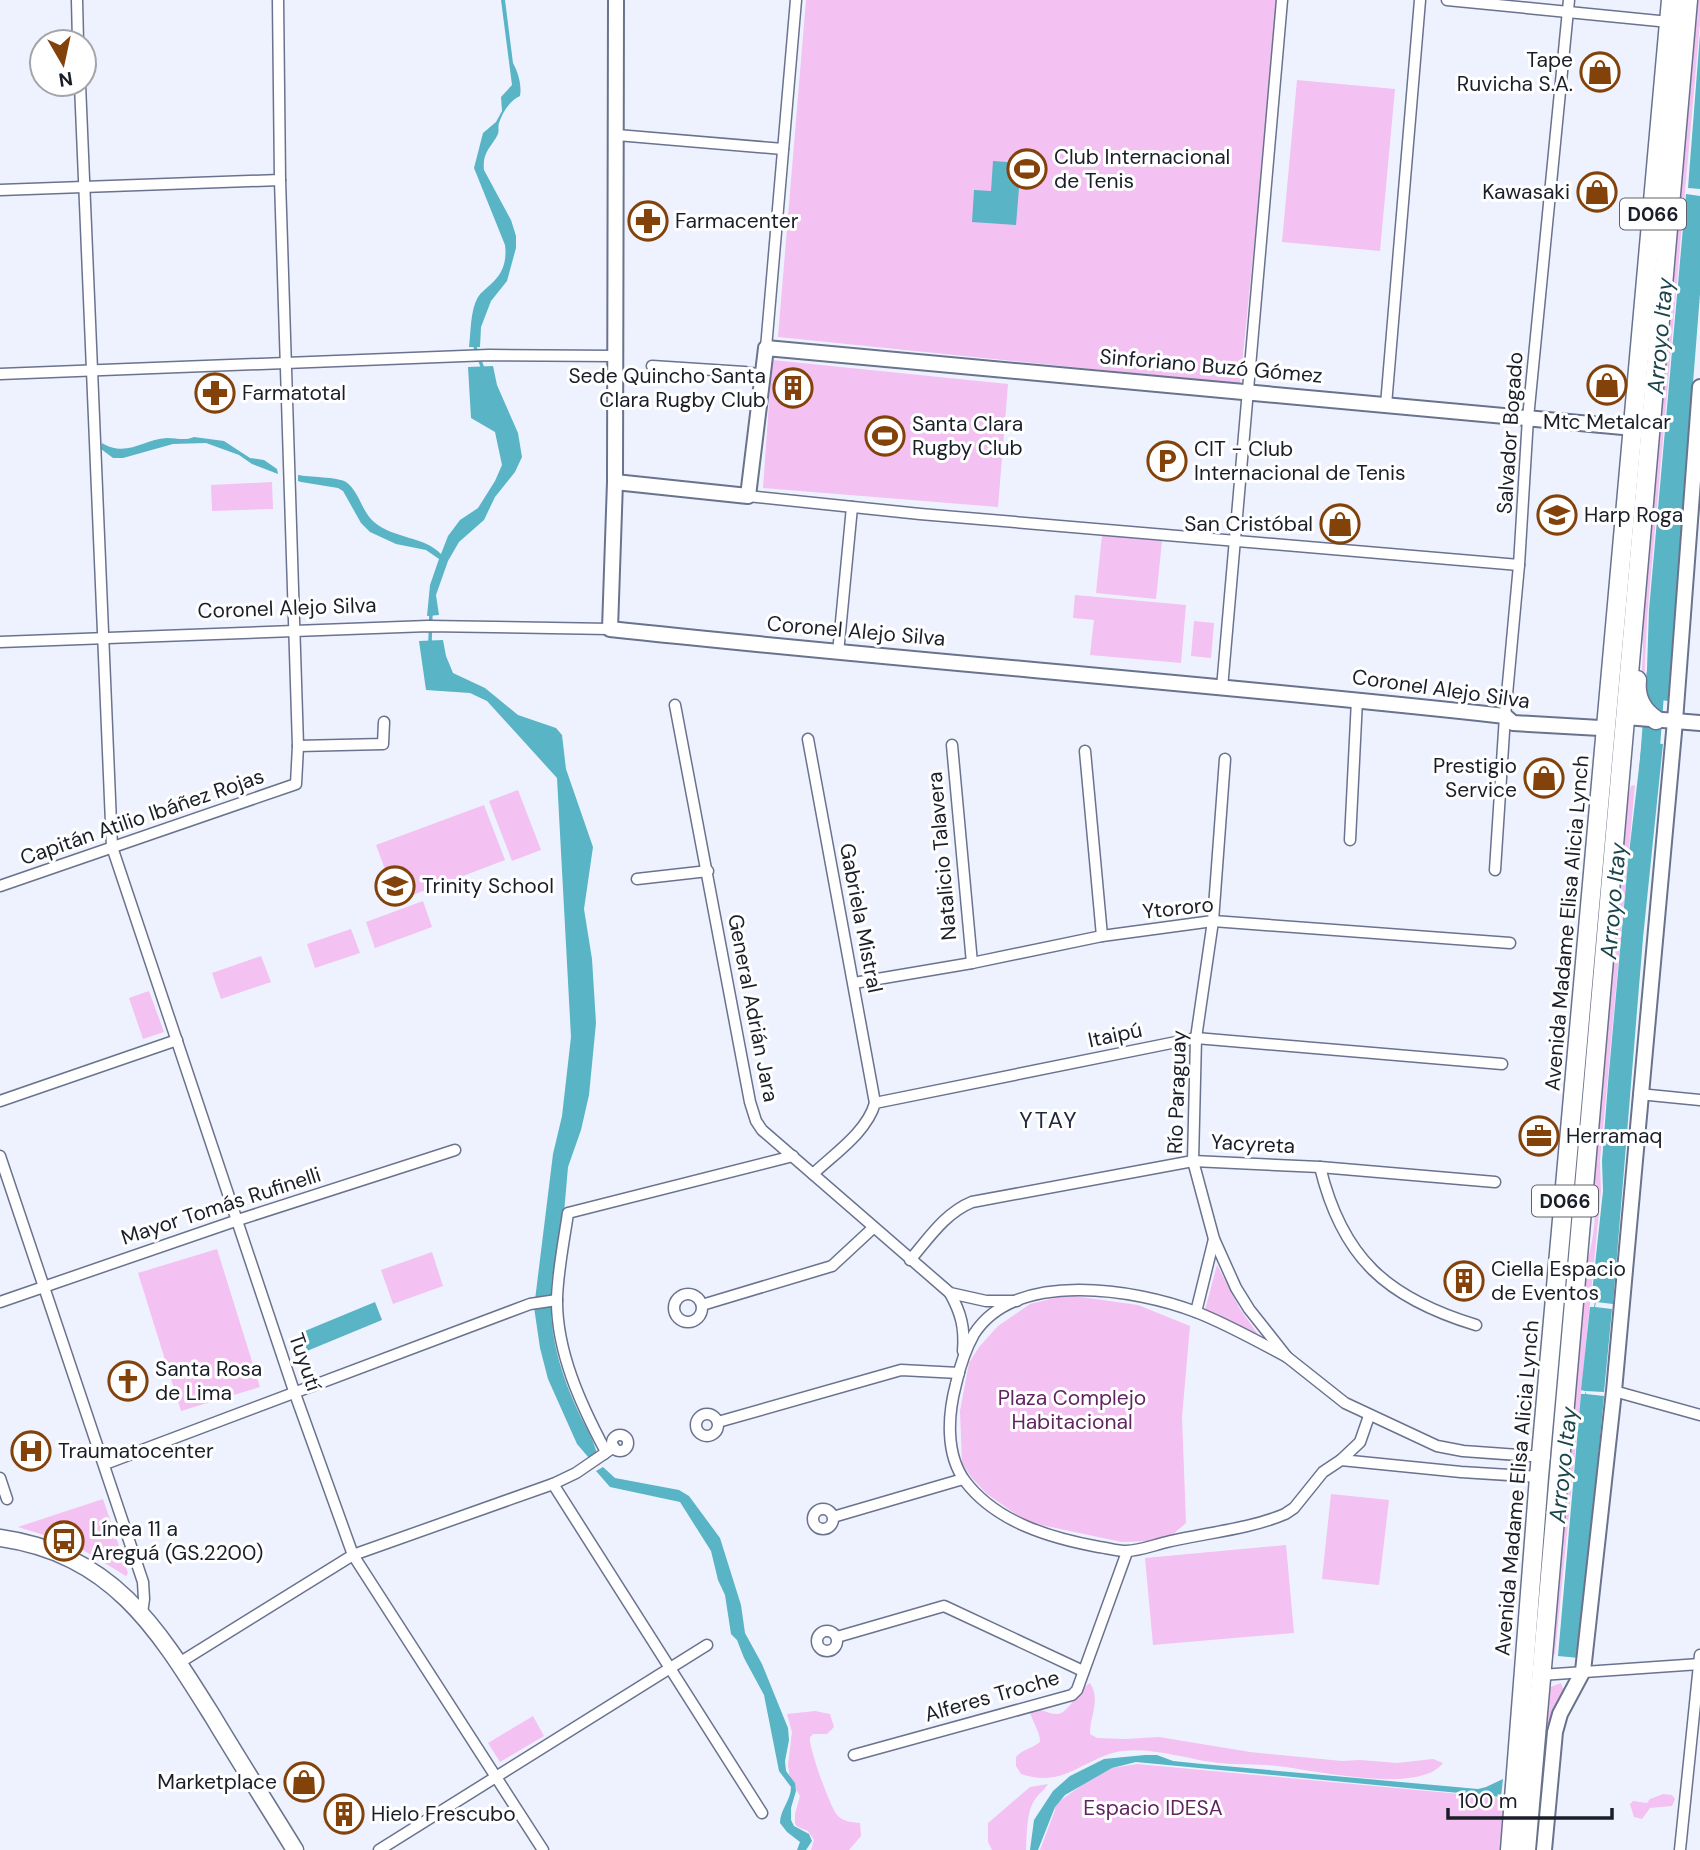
<svg xmlns="http://www.w3.org/2000/svg" width="1700" height="1850" viewBox="0 0 1700 1850" font-family="'DM Sans',sans-serif">
	<style>
		.green { fill: #f3c1f2 }
		.water { fill: #59b4c5 }
		.lines { fill: none; stroke-linecap: round; stroke-linejoin: round }
		.stream { stroke: #59b4c5; stroke-width: 3.5 }
		.river { stroke: #59b4c5; stroke-width: 19 }
		.street-casing { stroke: #6a738e; stroke-width: 13 }
		.secondary-casing { stroke: #6a738e; stroke-width: 18 }
		.primary-casing { stroke: #6a738e; stroke-width: 19 }
		.highway-casing { stroke: #6a738e; stroke-width: 21 }
		.street { stroke: #fff; stroke-width: 10 }
		.secondary { stroke: #fff; stroke-width: 14 }
		.primary { stroke: #fff; stroke-width: 16 }
		.highway { stroke: #fff; stroke-width: 18 }
		.labels { text-anchor: middle; stroke-width: 6; stroke-linejoin: round; paint-order: stroke }
		.shield { fill: #fff; stroke: #5f6268; stroke-width: 2 }
		.shield-label { font-size: 19px; font-weight: bold; fill: #1a1e28 }
		.poi-label { font-size: 21px; fill: #1a1e28; stroke: #fff; text-anchor: start }
		.street-label { font-size: 21px; fill: #1a1e28; stroke: #fff }
		.park-label { font-size: 21px; fill: #612461; stroke: #fff }
		.water-label { font-size: 23px; font-style: italic; fill: #1b454c; stroke: #fff }
		.neighbourhood-label { font-size: 23px; letter-spacing: 2px; fill: #22293f; stroke: #fff }
	</style>
	<rect width="100%" height="100%" fill="#eef2fe"/>
	<!-- green -->
	<g class="green">
		<polygon points="806,0 1279,0 1240,384 778,337"/>
		<polygon points="1694,0 1700,0 1700,23 1647,619 1644,688 1641,688 1643,649 1641,619"/>
		<polygon points="1297,80 1395,89 1380,251 1282,242"/>
		<polygon points="772,360 1008,384 998,507 763,488"/>
		<polygon points="272,482 273,509 212,511 211,485"/>
		<polygon points="1102,535 1162,541 1156,599 1096,593"/>
		<polygon points="1075,595 1186,605 1181,663 1090,655 1094,620 1073,618"/>
		<polygon points="1194,621 1214,623 1211,658 1191,656"/>
		<path d="M1635 785 1600 1161 1601 1191 1594 1263 1555 1654 1550 1657 1582 1278C1593 1247 1599 1212 1592 1179L1624 807 1631 786Z"/>
		<polygon points="518,790 541,850 512,861 489,801"/>
		<polygon points="1609,798 1560,1384 1551,1443 1605,820"/>
		<polygon points="484,805 505,860 397,901 376,845"/>
		<polygon points="423,901 432,927 375,948 366,922"/>
		<polygon points="351,929 360,953 315,968 307,944"/>
		<polygon points="261,956 271,982 221,999 212,973"/>
		<polygon points="149,991 164,1032 143,1039 129,998"/>
		<polygon points="217,1249 260,1387 181,1411 138,1273"/>
		<polygon points="432,1252 443,1286 393,1304 381,1270"/>
		<polygon points="1217,1265 1240,1309 1260,1337 1205,1310"/>
		<polygon points="1067,1295 1138,1305 1190,1326 1182,1417 1186,1523 1170,1537 1150,1541 1122,1542 1027,1522 987,1494 971,1477 962,1463 960,1411 969,1363 979,1347 998,1326 1030,1304"/>
		<polygon points="1331,1494 1389,1500 1379,1585 1322,1579"/>
		<polygon points="103,1499 128,1573 126,1576 73,1544 18,1527"/>
		<polygon points="1286,1545 1294,1633 1153,1645 1145,1558"/>
		<path d="M1090 1683C1101 1700 1090 1715 1090 1734L1097 1738 1125 1739 1159 1737 1250 1752 1342 1761 1360 1760 1397 1763 1433 1759 1443 1763C1417 1797 1305 1767 1266 1765 1248 1764 1230 1765 1212 1762 1184 1758 1151 1747 1122 1751 1084 1757 1065 1789 1021 1774L1016 1766V1757C1023 1749 1031 1749 1040 1742 1040 1730 1031 1721 1029 1708 1040 1707 1047 1714 1057 1714 1068 1714 1079 1689 1090 1683Z"/>
		<polygon points="1561,1683 1564,1691 1540,1850 1532,1850 1548,1688"/>
		<path d="M815 1711 830 1714 834 1727 827 1734H813L810 1737C808 1746 831 1810 838 1816 844 1822 852 1822 860 1823L861 1836 849 1850H811L814 1840 808 1831 798 1827 795 1824V1814L800 1796 790 1779 788 1765 792 1732 787 1714Z"/>
		<polygon points="533,1716 544,1736 500,1762 488,1743"/>
		<polygon points="1137,1764 1503,1798 1506,1777 1510,1778 1503,1850 1040,1850 1055,1810 1054,1805 1085,1783 1112,1768"/>
		<path d="M1048 1784C1044 1791 1040 1792 1036 1798 1026 1811 1027 1834 1026 1850H992L988 1842V1823L1030 1787Z"/>
		<polygon points="1663,1794 1672,1795 1675,1799 1672,1806 1650,1808 1642,1819 1634,1817 1630,1804 1633,1801 1647,1803 1650,1799"/>
	</g>
	<!-- water -->
	<g class="water">
		<path d="M501 0H505L513 63C518 72 522 85 520 96 510 100 502 113 499 123 498 125 499 131 498 134 491 148 482 152 484 170L511 220 516 236V248L507 281 491 301 481 327 480 347H469C471 332 470 311 478 297 481 292 486 289 490 285 503 274 507 261 505 245L474 168 483 133 496 122 502 111 501 97 512 85Z"/>
		<polygon points="1700,34 1700,189 1688,188"/>
		<polygon points="993,161 1021,163 1016,225 972,222 974,190 991,191"/>
		<polygon points="1686,194 1700,196 1700,294 1668,701 1646,698 1649,610"/>
		<path d="M493 366 497 385 518 433 522 457 515 472 495 497 484 520 459 542 448 561 436 595 439 615 427 616 430 585 439 559 426 550 396 544 370 532 361 523 343 491 338 488 301 482 298 481V475C308 477 338 477 346 482 359 491 362 512 374 522 394 539 424 536 441 554L448 536 460 520 478 508 495 481 502 465 495 432 471 418 468 367Z"/>
		<path d="M194 437 224 441 250 458 264 460 277 469 278 474 252 464 239 455 206 443 173 444 123 458H113L101 449 102 443C127 458 143 439 167 438 177 438 184 441 194 437Z"/>
		<polygon points="443,640 446,656 453,673 485,688 518,715 556,728 562,735 566,769 593,847 584,909 592,959 596,1023 589,1095 581,1130 568,1167 562,1236 552,1278 551,1298 535,1300 553,1154 562,1116 571,1037 557,778 487,701 470,693 426,690 419,641"/>
		<polygon points="1642,742 1663,744 1643,938 1613,1304 1596,1302 1595,1307 1612,1309 1604,1392 1585,1391 1586,1394 1604,1396 1579,1658 1558,1656 1581,1394 1585,1394 1585,1391 1581,1390 1590,1307 1594,1307 1595,1302 1591,1302 1603,1191 1602,1161 1608,1083 1628,862"/>
		<polygon points="375,1302 382,1320 307,1351 300,1333"/>
		<path d="M551 1305C551 1341 562 1376 577 1409 584 1425 593 1437 597 1454L589 1458 577 1444 548 1379 540 1348 534 1307Z"/>
		<path d="M603 1467 615 1478 679 1490 689 1496 720 1538 741 1605 745 1633 762 1664 788 1728 789 1740 785 1761 786 1771 795 1783 796 1791 791 1808V1820L794 1826 809 1834 812 1841 806 1850H797L800 1842 787 1832 780 1823C780 1809 791 1801 791 1787L779 1771 764 1695 744 1658 737 1640 731 1634 725 1595 718 1580 711 1551 680 1502 610 1487 596 1471Z"/>
		<polygon points="1145,1755 1157,1755 1173,1761 1202,1764 1478,1789 1486,1787 1503,1779 1501,1797 1136,1762 1112,1768 1065,1795 1055,1807 1038,1850 1030,1850 1034,1820 1053,1791 1070,1776 1104,1759"/>
	</g>
	<g class="lines">
		<!-- stream -->
		<g class="stream">
			<polyline points="474,344 483,369"/>
			<polyline points="430,642 431,612"/>
		</g>
		<!-- river -->
		<polyline class="river" points="1649,767 1656,674"/>
		<!-- street casing -->
		<g class="street-casing">
			<g id="street">
				<polyline points="77,0 78,42"/>
				<polyline points="1447,0 1669,22"/>
				<polyline points="80,84 112,847 294,1391 353,1555 543,1850"/>
				<polyline points="617,135 783,149"/>
				<polyline points="0,190 280,180"/>
				<polyline points="766,348 796,0"/>
				<polyline points="652,366 744,372 763,375"/>
				<polyline points="0,374 489,355 615,356"/>
				<polyline points="1386,405 1420,0"/>
				<polyline points="748,496 920,514 1519,565"/>
				<polyline points="0,642 428,626 610,629"/>
				<polyline points="838,653 852,507"/>
				<polyline points="1222,688 1282,0"/>
				<polyline points="675,705 750,1102 756,1121 762,1130 950,1293 986,1301 1017,1301"/>
				<polyline points="808,739 875,1103"/>
				<polyline points="952,745 972,963"/>
				<polyline points="298,746 383,744 384,722"/>
				<polyline points="1085,751 1102,936"/>
				<polyline points="1225,759 1213,921 1196,1038 1193,1161 1214,1239 1236,1288 1249,1309 1287,1357 1345,1403 1437,1446 1463,1451 1545,1457"/>
				<polyline points="1350,840 1357,700"/>
				<polyline points="1495,870 1505,716 1519,565 1528,418 1569,0"/>
				<polyline points="637,879 708,871"/>
				<polyline points="0,886 296,784 298,746 280,180 278,0"/>
				<polyline points="854,983 972,963 1102,936 1213,921 1510,943"/>
				<polyline points="1639,1094 1700,1100"/>
				<polyline points="0,1101 177,1040"/>
				<polyline points="0,1156 143,1582 144,1599 142,1613"/>
				<path d="M1320 1167C1342 1258 1387 1298 1476 1325"/>
				<path d="M813 1174C834 1154 867 1132 875 1103L1196 1038 1502 1064"/>
				<path d="M910 1260C929 1238 945 1213 972 1202L1193 1161 1320 1167 1495 1182"/>
				<path d="M950 1293C961 1313 965 1328 963 1351"/>
				<circle cx="688" cy="1308" r="14"/>
				<polyline points="0,1302 238,1220 455,1150"/>
				<polyline points="702,1305 832,1266 873,1228"/>
				<polyline points="1196,1312 1214,1239"/>
				<path d="M1287 1357C1257 1341 1227 1324 1196 1312 1136 1289 1016 1269 974 1334 965 1350 960 1366 956 1384 948 1414 945 1454 965 1481 996 1522 1050 1538 1099 1547 1108 1548 1117 1551 1126 1551 1139 1551 1154 1545 1167 1542 1204 1533 1250 1529 1285 1514L1294 1508 1323 1472 1341 1460 1461 1472 1540 1477"/>
				<polyline points="1614,1391 1700,1415"/>
				<circle cx="707" cy="1425" r="11"/>
				<polyline points="718,1422 901,1370 959,1373"/>
				<circle cx="620" cy="1443" r="8"/>
				<path d="M604 1454 605 1450C581 1405 556 1351 557 1298 558 1269 564 1241 568 1213L793 1156"/>
				<polyline points="1341,1460 1360,1442 1369,1416"/>
				<polyline points="105,1464 530,1304 557,1300"/>
				<polyline points="0,1478 7,1499"/>
				<polyline points="553,1484 762,1813"/>
				<circle cx="823" cy="1519" r="10"/>
				<polyline points="833,1517 963,1479"/>
				<circle cx="827" cy="1641" r="10"/>
				<polyline points="837,1637 944,1606 1083,1671"/>
				<polyline points="179,1663 353,1555 553,1484 576,1473 614,1447"/>
				<polyline points="1541,1675 1700,1664"/>
				<polyline points="854,1755 1072,1695 1077,1690 1127,1552"/>
				<polyline points="379,1850 707,1645"/>
				<polyline points="1680,1850 1700,1655"/>
			</g>
		</g>
		<!-- secondary casing -->
		<g class="secondary-casing">
			<g id="secondary">
				<path d="M616 0 615 482 610 629C908 661 1207 683 1505 716L1513 723 1600 728 1607 725"/>
				<polyline points="615,482 748,496 766,348 1634,428"/>
				<polyline points="1626,717 1700,723"/>
				<polyline points="1544,1850 1555,1732 1560,1714 1583,1671 1614,1391 1675,721 1700,387"/>
			</g>
		</g>
		<!-- primary casing -->
		<g class="primary-casing">
			<path id="primary" d="M0 1538C113 1554 158 1629 213 1717 240 1762 268 1806 295 1850"/>
		</g>
		<!-- highway casing -->
		<g class="highway-casing">
			<g id="highway">
				<path d="M1637 680C1635 697 1641 710 1656 720"/>
				<polyline points="1510,1850 1539,1477 1671,0"/>
				<polyline points="1526,1850 1688,0"/>
			</g>
		</g>
		<!-- street -->
		<use href="#street" class="street"/>
		<!-- secondary -->
		<use href="#secondary" class="secondary"/>
		<!-- primary -->
		<use href="#primary" class="primary"/>
		<!-- highway -->
		<use href="#highway" class="highway"/>
	</g>
	<!-- icons -->
	<defs>
		<g id="shop-ring" transform="scale(2.0125)"><circle r="9.5" fill="#fff" stroke="#83420a" stroke-width="1.5"/><path d="M-5-2.5h2.3a2.7 3.5 0 0 1 5.4 0H5L5.5 6h-11ZM-1.5-2.5h3a1.5 2.3 0 0 0-3 0Z" fill="#83420a"/></g>
		<g id="stadium-ring" transform="scale(2.0125)"><circle r="9.5" fill="#fff" stroke="#83420a" stroke-width="1.5"/><path d="M0-5a6.5 5 0 1 0 0 10a6.5 5 0 1 0 0-10ZM-3.5-1.8h7v3.6h-7Z" fill="#83420a"/></g>
		<g id="pharmacy-ring" transform="scale(2.0125)"><circle r="9.5" fill="#fff" stroke="#83420a" stroke-width="1.5"/><path d="M-2-6h4v4h4v4h-4v4h-4v-4h-4v-4h4Z" fill="#83420a"/></g>
		<g id="building-ring" transform="scale(2.0125)"><circle r="9.5" fill="#fff" stroke="#83420a" stroke-width="1.5"/><path d="M-4-6H4V6H1V3H-1V6H-4ZM-2.5-4.3h1.7v1.8h-1.7ZM.8-4.3h1.7v1.8H.8ZM-2.5-1h1.7V.8h-1.7ZM.8-1h1.7V.8H.8Z" fill="#83420a"/></g>
		<g id="parking-ring" transform="scale(2.0125)"><circle r="9.5" fill="#fff" stroke="#83420a" stroke-width="1.5"/><path d="M-3.5-5.5H1a3.5 3.5 0 0 1 0 7H-1V5.5H-3.5ZM-1-3.4V-.6H.8a1.4 1.4 0 0 0 0-2.8Z" fill="#83420a"/></g>
		<g id="school-ring" transform="scale(2.0125)"><circle r="9.5" fill="#fff" stroke="#83420a" stroke-width="1.5"/><path d="M0-5L7-2L0 1L-7-2ZM-4 1L0 2.5L4 1V4Q0 6-4 4Z" fill="#83420a"/></g>
		<g id="office-ring" transform="scale(2.0125)"><circle r="9.5" fill="#fff" stroke="#83420a" stroke-width="1.5"/><path d="M-6-3h4V-5.5h4V-3h4V5H-6ZM-1-4.5V-3h2v-1.5ZM-6 0V1H6V0Z" fill="#83420a"/></g>
		<g id="church-ring" transform="scale(2.0125)"><circle r="9.5" fill="#fff" stroke="#83420a" stroke-width="1.5"/><path d="M-1.2-6h2.4v3.5h3.3v2.4h-3.3V6h-2.4V-.1h-3.3v-2.4h3.3Z" fill="#83420a"/></g>
		<g id="hospital-ring" transform="scale(2.0125)"><circle r="9.5" fill="#fff" stroke="#83420a" stroke-width="1.5"/><path d="M-5-5h3v3.5h4V-5h3V5h-3V1.5h-4V5h-3Z" fill="#83420a"/></g>
		<g id="bus-ring" transform="scale(2.0125)"><circle r="9.5" fill="#fff" stroke="#83420a" stroke-width="1.5"/><path d="M-5-6H5V4H4V6H2V4H-2V6H-4V4H-5ZM-3.5-4V0h7V-4ZM-3.5 1.2v1.5H-2V1.2ZM2 1.2v1.5H3.5V1.2Z" fill="#83420a"/></g>
	</defs>
	<g fill-rule="evenodd">
		<use href="#shop-ring" x="1600" y="72"/>
		<use href="#stadium-ring" x="1027" y="169"/>
		<use href="#shop-ring" x="1597" y="192"/>
		<use href="#pharmacy-ring" x="648" y="221"/>
		<use href="#shop-ring" x="1607" y="385"/>
		<use href="#building-ring" x="793" y="388"/>
		<use href="#pharmacy-ring" x="215" y="393"/>
		<use href="#stadium-ring" x="885" y="436"/>
		<use href="#parking-ring" x="1167" y="461"/>
		<use href="#school-ring" x="1557" y="515"/>
		<use href="#shop-ring" x="1340" y="524"/>
		<use href="#shop-ring" x="1544" y="778"/>
		<use href="#school-ring" x="395" y="886"/>
		<use href="#office-ring" x="1539" y="1136"/>
		<use href="#building-ring" x="1464" y="1281"/>
		<use href="#church-ring" x="128" y="1381"/>
		<use href="#hospital-ring" x="31" y="1451"/>
		<use href="#bus-ring" x="64" y="1541"/>
		<use href="#shop-ring" x="304" y="1782"/>
		<use href="#building-ring" x="344" y="1814"/>
	</g>
	<g class="labels">
		<!-- shield labels -->
		<g class="shield">
			<rect x="1620" y="198.5" width="66" height="31" rx="5"/>
			<rect x="1532" y="1185.5" width="66" height="31" rx="5"/>
		</g>
		<g class="shield-label">
			<text x="1653" y="221">D066</text>
			<text x="1565" y="1208">D066</text>
		</g>
		<!-- poi labels -->
		<g class="poi-label">
			<text x="1573" y="67" text-anchor="end">Tape<tspan x="1573" dy="24">Ruvicha S.A.</tspan></text>
			<text x="1054" y="164">Club Internacional<tspan x="1054" dy="24">de Tenis</tspan></text>
			<text x="1570" y="199" text-anchor="end">Kawasaki</text>
			<text x="675" y="228">Farmacenter</text>
			<text x="766" y="383" text-anchor="end">Sede Quincho Santa<tspan x="766" dy="24">Clara Rugby Club</tspan></text>
			<text x="242" y="400">Farmatotal</text>
			<text x="1607" y="429" text-anchor="middle">Mtc Metalcar</text>
			<text x="912" y="431">Santa Clara<tspan x="912" dy="24">Rugby Club</tspan></text>
			<text x="1194" y="456">CIT - Club<tspan x="1194" dy="24">Internacional de Tenis</tspan></text>
			<text x="1584" y="522">Harp Roga</text>
			<text x="1313" y="531" text-anchor="end">San Cristóbal</text>
			<text x="1517" y="773" text-anchor="end">Prestigio<tspan x="1517" dy="24">Service</tspan></text>
			<text x="422" y="893">Trinity School</text>
			<text x="1566" y="1143">Herramaq</text>
			<text x="1491" y="1276">Ciella Espacio<tspan x="1491" dy="24">de Eventos</tspan></text>
			<text x="155" y="1376">Santa Rosa<tspan x="155" dy="24">de Lima</tspan></text>
			<text x="58" y="1458">Traumatocenter</text>
			<text x="91" y="1536">Línea 11 a<tspan x="91" dy="24">Areguá (GS.2200)</tspan></text>
			<text x="277" y="1789" text-anchor="end">Marketplace</text>
			<text x="371" y="1821">Hielo Frescubo</text>
		</g>
		<!-- street labels -->
		<g class="street-label">
			<text transform="translate(1211 366) rotate(5)" y="7">Sinforiano Buzó Gómez</text>
			<text transform="translate(1510 433) rotate(-86)" y="7">Salvador Bogado</text>
			<text transform="translate(287 608) rotate(-2)" y="7">Coronel Alejo Silva</text>
			<text transform="translate(856 631) rotate(5)" y="7">Coronel Alejo Silva</text>
			<text transform="translate(1441 689) rotate(8)" y="7">Coronel Alejo Silva</text>
			<text transform="translate(142 817) rotate(-19)" y="7">Capitán Atilio Ibáñez Rojas</text>
			<text transform="translate(942 856) rotate(-95)" y="7">Natalicio Talavera</text>
			<text transform="translate(1178 908) rotate(-6)" y="7">Ytororo</text>
			<text transform="translate(861 918) rotate(79)" y="7">Gabriela Mistral</text>
			<text transform="translate(1567 923) rotate(-85)" y="7">Avenida Madame Elisa Alicia Lynch</text>
			<text transform="translate(753 1008) rotate(79)" y="7">General Adrián Jara</text>
			<text transform="translate(1115 1035) rotate(-12)" y="7">Itaipú</text>
			<text transform="translate(1177 1092) rotate(-88)" y="7">Río Paraguay</text>
			<text transform="translate(1253 1144) rotate(3)" y="7">Yacyreta</text>
			<text transform="translate(221 1206) rotate(-18)" y="7">Mayor Tomás Rufinelli</text>
			<text transform="translate(305 1362) rotate(71)" y="7">Tuyutí</text>
			<text transform="translate(1517 1488) rotate(-85)" y="7">Avenida Madame Elisa Alicia Lynch</text>
			<text transform="translate(992 1696) rotate(-16)" y="7">Alferes Troche</text>
		</g>
		<!-- park labels -->
		<g class="park-label">
			<text x="1072" y="1405">Plaza Complejo<tspan x="1072" dy="24">Habitacional</tspan></text>
			<text x="1153" y="1815">Espacio IDESA</text>
		</g>
		<!-- water labels -->
		<g class="water-label">
			<text transform="translate(1660 336) rotate(-85)" y="8">Arroyo Itay</text>
			<text transform="translate(1613 901) rotate(-85)" y="8">Arroyo Itay</text>
			<text transform="translate(1563 1465) rotate(-84)" y="8">Arroyo Itay</text>
		</g>
		<!-- neighbourhood labels -->
		<g class="neighbourhood-label">
			<text x="1049" y="1128">YTAY</text>
		</g>
	</g>
	<!-- north arrow -->
	<g transform="translate(63 63) rotate(171)"><circle r="33" fill="#ffffff" stroke="#a3a5a9" stroke-width="2"/>
	<path d="M0-5L12 26L0 18L-12 26Z" fill="#83420a"/>
	<text y="-10" font-size="19" font-weight="bold" text-anchor="middle" fill="#1a1e28">N</text>
	</g>
	<!-- scale -->
	<path d="M1448 1808v10h164v-10" fill="none" stroke="#1a1e28" stroke-width="3.5"/>
	<text x="1458" y="1808" font-size="21" fill="#1a1e28" stroke="#ffffff" stroke-width="5" paint-order="stroke">100 m</text>
</svg>
